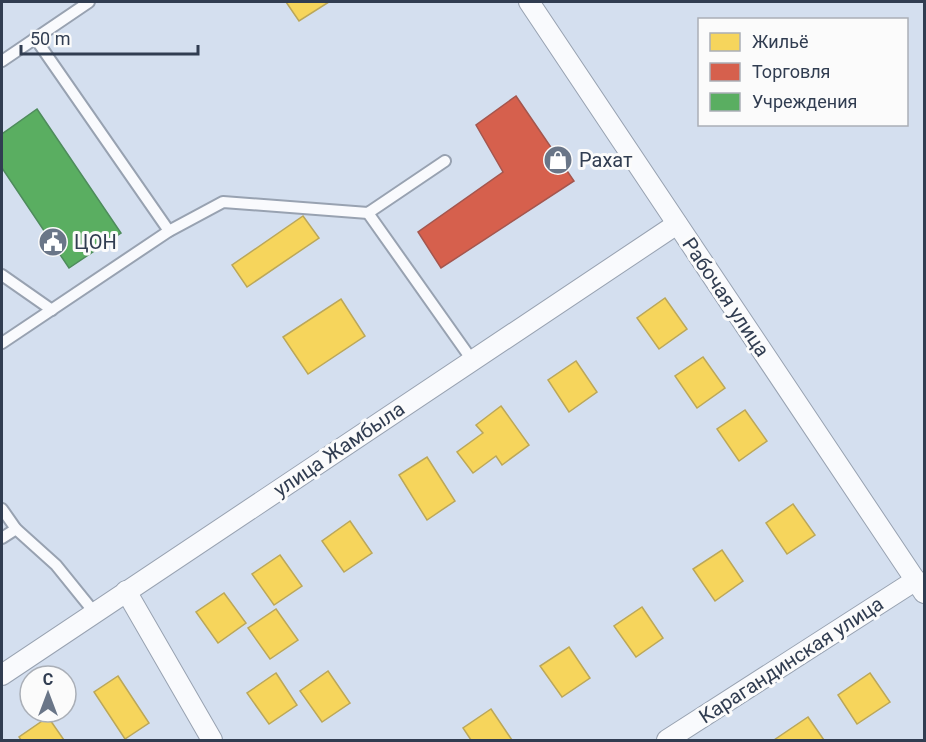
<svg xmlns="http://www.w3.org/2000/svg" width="926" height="742" viewBox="0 0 926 742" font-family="Roboto,sans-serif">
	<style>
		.homes { fill: #f6d55c; stroke: #bba759; stroke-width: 1.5 }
		.shops { fill: #d6604d; stroke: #a4564e; stroke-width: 1.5 }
		.public { fill: #5aae61; stroke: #4e8c5c; stroke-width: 1.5 }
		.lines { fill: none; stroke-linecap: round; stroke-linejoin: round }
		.lane-casing { stroke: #98a2b1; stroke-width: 14 }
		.street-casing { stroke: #98a2b1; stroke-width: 22 }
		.lane { stroke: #f9fafd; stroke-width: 10 }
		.street { stroke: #f9fafd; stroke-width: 20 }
		.labels { text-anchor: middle; stroke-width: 6; stroke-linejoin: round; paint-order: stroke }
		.poi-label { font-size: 20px; fill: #313d51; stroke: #fbfbfb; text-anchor: start }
		.street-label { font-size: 20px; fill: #313d51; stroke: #fbfbfb }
	</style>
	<rect width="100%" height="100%" fill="#d4dfef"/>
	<!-- homes -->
	<g class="homes">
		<polygon points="286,2 329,2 299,21"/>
		<polygon points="303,216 319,238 247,287 232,265"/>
		<polygon points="665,298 687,329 659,349 637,318"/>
		<polygon points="341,299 365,336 308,374 283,337"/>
		<polygon points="703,357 725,388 697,408 675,376"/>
		<polygon points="576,361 597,392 569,412 548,380"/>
		<polygon points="501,406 529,445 502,465 496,456 473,473 457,452 483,433 476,425"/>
		<polygon points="745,410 767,441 739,461 717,429"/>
		<polygon points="427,457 455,501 427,520 399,475"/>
		<polygon points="793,504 815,535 787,554 766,523"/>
		<polygon points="350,521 372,553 344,572 322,541"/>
		<polygon points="722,550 743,581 715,601 693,569"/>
		<polygon points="280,555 302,586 274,605 252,574"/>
		<polygon points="224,593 246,623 218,643 196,612"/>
		<polygon points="642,607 663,638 636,657 614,626"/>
		<polygon points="276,609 298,640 270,659 248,628"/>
		<polygon points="569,647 590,678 562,697 540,666"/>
		<polygon points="328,671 350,703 322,722 300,691"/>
		<polygon points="276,673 297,705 269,724 247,693"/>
		<polygon points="870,673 890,702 857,724 838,695"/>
		<polygon points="118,676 149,723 125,739 94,692"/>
		<polygon points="491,709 512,740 471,740 463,728"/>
		<polygon points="48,717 64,740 21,740 19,737"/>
		<polygon points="808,717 824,740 774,740"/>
	</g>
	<!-- shops -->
	<polygon class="shops" points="516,96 574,181 441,268 418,232 503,172 476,125"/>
	<!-- public -->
	<polygon class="public" points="37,109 121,233 69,268 2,168 2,134"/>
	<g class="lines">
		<!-- lane casing -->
		<g class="lane-casing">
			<g id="lane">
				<polyline points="35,38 169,231"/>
				<polyline points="2,61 89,2"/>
				<polyline points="368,213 472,360"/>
				<polyline points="2,275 52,310"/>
				<polyline points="2,343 169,231 223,202 368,213 445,161"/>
				<polyline points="2,509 16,529 56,565 94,612"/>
				<polyline points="2,538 16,529"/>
			</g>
		</g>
		<!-- street casing -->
		<g class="street-casing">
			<g id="street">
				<polyline points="529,2 924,593"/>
				<polyline points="126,591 212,740"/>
				<polyline points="2,675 677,224"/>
				<polyline points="667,740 916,580"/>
			</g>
		</g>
		<!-- lane -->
		<use href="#lane" class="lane"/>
		<!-- street -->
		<use href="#street" class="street"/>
	</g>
	<!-- icons -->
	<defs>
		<g id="shop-disc" transform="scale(1.5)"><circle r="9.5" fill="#6a7688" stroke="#fbfbfb"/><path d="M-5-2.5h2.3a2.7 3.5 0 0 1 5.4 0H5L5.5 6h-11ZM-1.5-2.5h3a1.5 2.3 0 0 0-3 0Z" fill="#fff"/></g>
		<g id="civic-disc" transform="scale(1.5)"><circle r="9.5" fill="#6a7688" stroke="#fbfbfb"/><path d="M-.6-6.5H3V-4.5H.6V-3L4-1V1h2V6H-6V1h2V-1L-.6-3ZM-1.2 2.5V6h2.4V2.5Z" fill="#fff"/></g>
	</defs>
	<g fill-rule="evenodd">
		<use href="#shop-disc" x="558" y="160"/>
		<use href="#civic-disc" x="53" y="242"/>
	</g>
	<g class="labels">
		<!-- poi labels -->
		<g class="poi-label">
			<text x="579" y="167">Рахат</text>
			<text x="74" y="249">ЦОН</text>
		</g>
		<!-- street labels -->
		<g class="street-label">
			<text transform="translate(726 297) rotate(56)" y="7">Рабочая улица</text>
			<text transform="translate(339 449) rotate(-34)" y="7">улица Жамбыла</text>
			<text transform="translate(791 660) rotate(-33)" y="7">Карагандинская улица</text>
		</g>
	</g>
	<!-- border -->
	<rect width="926" height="742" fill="none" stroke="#313d51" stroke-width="6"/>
	<!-- legend -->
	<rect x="698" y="18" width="210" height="108" fill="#fbfbfb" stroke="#aaafb7" stroke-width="1.5"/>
	<rect x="710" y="33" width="30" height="18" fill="#f6d55c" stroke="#aaafb7" stroke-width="1.5"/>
	<text x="752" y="48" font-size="18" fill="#313d51">Жильё</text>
	<rect x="710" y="63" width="30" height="18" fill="#d6604d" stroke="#aaafb7" stroke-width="1.5"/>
	<text x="752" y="78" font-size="18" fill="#313d51">Торговля</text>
	<rect x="710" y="93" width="30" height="18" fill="#5aae61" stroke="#aaafb7" stroke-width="1.5"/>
	<text x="752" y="108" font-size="18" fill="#313d51">Учреждения</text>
	<!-- north arrow -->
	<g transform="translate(48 694)"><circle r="28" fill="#fbfbfb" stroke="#aaafb7" stroke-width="1.5"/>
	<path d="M0-4.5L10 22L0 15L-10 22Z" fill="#6a7688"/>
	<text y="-9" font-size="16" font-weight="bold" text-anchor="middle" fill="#313d51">С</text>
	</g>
	<!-- scale -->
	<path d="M21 45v9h177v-9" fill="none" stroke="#313d51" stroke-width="3"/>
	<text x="30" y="45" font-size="18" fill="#313d51" stroke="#fbfbfb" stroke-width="4.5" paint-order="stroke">50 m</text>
</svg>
